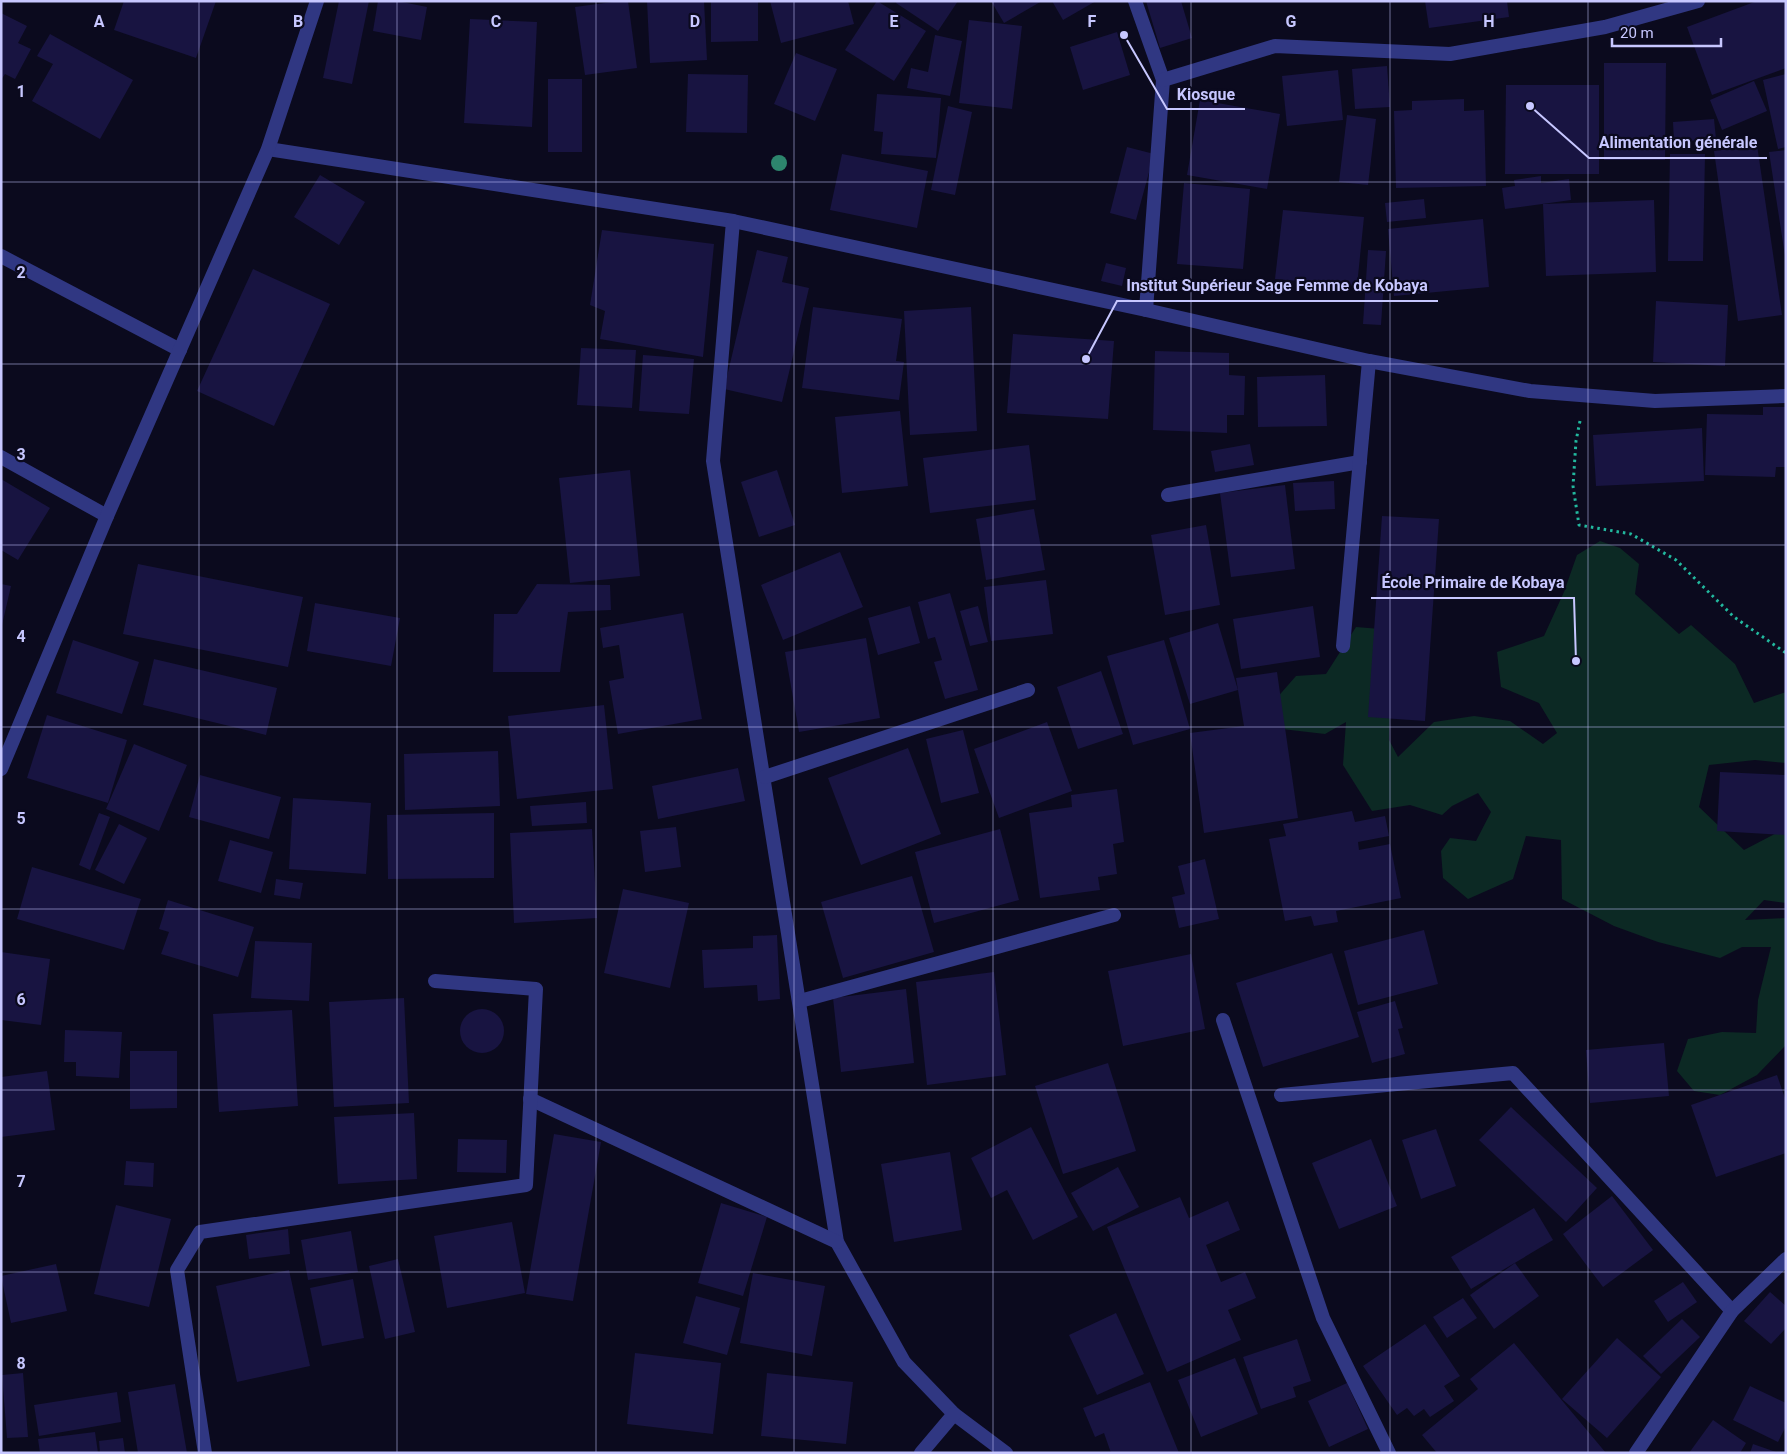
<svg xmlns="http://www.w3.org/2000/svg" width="1787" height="1454" viewBox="0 0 1787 1454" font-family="Roboto,sans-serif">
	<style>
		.green { fill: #0c2924 }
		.building { fill: #181441 }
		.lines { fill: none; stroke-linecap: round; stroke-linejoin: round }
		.path { stroke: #22b89e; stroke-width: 3; stroke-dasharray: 2.5 4; stroke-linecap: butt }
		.service { stroke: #303782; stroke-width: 14 }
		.minor { stroke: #303782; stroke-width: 14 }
		.tree { fill: #2d856d }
		.grid { fill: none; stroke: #c7c7ff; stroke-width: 1; stroke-opacity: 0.55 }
		.grid-label { font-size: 16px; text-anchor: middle; font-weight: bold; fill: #c7c7ff; stroke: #0b0a1e; stroke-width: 4.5; stroke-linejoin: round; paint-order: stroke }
		.leader { fill: none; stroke: #c7c7ff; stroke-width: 2 }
		.callout-dot { fill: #c7c7ff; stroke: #0b0a1e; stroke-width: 2 }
		.callout-label { font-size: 16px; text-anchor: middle; font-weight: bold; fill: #c7c7ff; stroke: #0b0a1e; stroke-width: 4.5; stroke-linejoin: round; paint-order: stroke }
	</style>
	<rect width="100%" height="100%" fill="#0b0a1e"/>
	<!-- green -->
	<polygon class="green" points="1600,541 1620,548 1639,564 1635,594 1679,634 1691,625 1735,664 1754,703 1786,692 1786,763 1755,760 1709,765 1699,807 1744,850 1786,828 1786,903 1764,900 1745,920 1786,918 1786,1045 1757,1075 1720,1095 1694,1091 1677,1071 1688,1039 1722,1032 1756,1033 1758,1000 1771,947 1742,947 1720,958 1658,942 1614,926 1562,899 1561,840 1526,836 1513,879 1468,899 1443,878 1441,851 1450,838 1476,841 1491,812 1478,793 1452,806 1442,815 1410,805 1372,811 1343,765 1346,722 1325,734 1282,729 1269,707 1296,676 1326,674 1356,627 1405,631 1391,674 1389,740 1398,757 1434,722 1474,716 1510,721 1543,744 1557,733 1539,703 1501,687 1497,652 1544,636 1564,592 1577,555"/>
	<!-- building -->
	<g class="building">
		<polygon points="124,1 216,1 196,58 114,30"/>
		<polygon points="339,1 369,1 352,84 323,78"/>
		<polygon points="378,1 397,1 427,7 421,40 373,31"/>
		<polygon points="620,1 628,1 637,68 585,75 575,7"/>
		<polygon points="647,1 704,1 707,60 650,63"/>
		<polygon points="711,1 758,1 758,41 711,42"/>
		<polygon points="770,1 848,1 854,24 781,43"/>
		<polygon points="877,1 926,31 894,81 845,50"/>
		<polygon points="897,1 958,1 938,31 896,3"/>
		<polygon points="991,1 1042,1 1004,23"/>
		<polygon points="1052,1 1096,1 1063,20"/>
		<polygon points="1146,1 1181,1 1192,38 1160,48"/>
		<polygon points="1425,1 1507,1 1509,17 1429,28"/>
		<polygon points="1757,1 1786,1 1786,68 1712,95 1687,27"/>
		<polygon points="1,13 27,26 18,43 31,49 15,79 5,74 1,80"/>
		<polygon points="470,19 537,22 532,127 464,123"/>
		<polygon points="969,20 1022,26 1012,109 959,103"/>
		<polygon points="1117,32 1130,75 1083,90 1070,47"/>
		<polygon points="50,34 133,80 100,139 32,101 53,64 37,56"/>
		<polygon points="935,35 962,41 950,96 907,88 911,68 928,72"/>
		<polygon points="796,53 837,69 815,121 774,104"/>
		<polygon points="1604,63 1666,63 1665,160 1604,160"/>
		<polygon points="1387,66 1390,107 1355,109 1352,69"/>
		<polygon points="1338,70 1343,120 1287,126 1282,76"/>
		<polygon points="688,74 748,75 747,133 686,132"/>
		<polygon points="1786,74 1786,147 1778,149 1763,80"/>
		<rect x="548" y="79" width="34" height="73"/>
		<polygon points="1754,81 1767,111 1722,130 1710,100"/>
		<polygon points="1506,85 1599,85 1599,174 1505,174"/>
		<polygon points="877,94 941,98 936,158 881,154 883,132 874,131"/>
		<polygon points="1464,99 1464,111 1484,110 1486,186 1396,188 1394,111 1412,110 1412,101"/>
		<polygon points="1200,100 1280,114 1267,189 1187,175"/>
		<polygon points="948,106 972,112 955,195 931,190"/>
		<polygon points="1347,115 1376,119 1368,185 1339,182"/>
		<polygon points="1714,119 1716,139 1674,142 1673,122"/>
		<polygon points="1757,145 1782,315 1738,321 1714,151"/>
		<polygon points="1127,147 1154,154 1136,220 1110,213"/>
		<polygon points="1786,150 1786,256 1785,256 1769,152"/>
		<polygon points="842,154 928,171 917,228 830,210"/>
		<polygon points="1670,154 1705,154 1703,261 1668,261"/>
		<polygon points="320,175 365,202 339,245 294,217"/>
		<polygon points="1541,176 1541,183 1569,179 1571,200 1505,209 1502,188 1515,186 1514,180"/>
		<polygon points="1184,183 1250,189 1243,269 1177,264"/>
		<polygon points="1424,199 1426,218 1387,222 1385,203"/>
		<polygon points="1654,200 1656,272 1546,276 1543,204"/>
		<polygon points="1283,210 1364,217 1357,286 1275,279"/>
		<polygon points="1483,219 1489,287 1394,296 1388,229"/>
		<polygon points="602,230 714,244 703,357 600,339 605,311 590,305"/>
		<polygon points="757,250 788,257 782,282 809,288 782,402 724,389"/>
		<polygon points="1368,250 1386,251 1381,325 1363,324"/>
		<polygon points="1106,263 1126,268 1122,286 1101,281"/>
		<polygon points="253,269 330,304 274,426 197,391"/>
		<polygon points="1656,301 1728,305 1725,366 1653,362"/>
		<polygon points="813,307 902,319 896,361 904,362 899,400 802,388"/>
		<polygon points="971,307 977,431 910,435 904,311"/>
		<polygon points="1013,334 1114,341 1108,419 1007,413"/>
		<polygon points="581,348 636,350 632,408 577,405"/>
		<polygon points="1155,351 1229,353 1229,375 1245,376 1244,415 1227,415 1227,433 1153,430"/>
		<polygon points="643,355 694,359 689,414 639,411"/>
		<polygon points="1325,375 1327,426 1258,427 1257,377"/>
		<polygon points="1763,407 1786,407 1786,467 1776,467 1775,477 1705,475 1707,414 1763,415"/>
		<polygon points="900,411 908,486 842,493 835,417"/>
		<polygon points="1702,428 1704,481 1596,486 1593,435"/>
		<polygon points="1250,444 1254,465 1215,472 1211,451"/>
		<polygon points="1029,445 1036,500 930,513 923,458"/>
		<polygon points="630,470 640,576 570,583 559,478"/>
		<polygon points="777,470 795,525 759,537 741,482"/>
		<polygon points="1,479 50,508 18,560 1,550"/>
		<polygon points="1334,481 1335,509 1295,511 1293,483"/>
		<polygon points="1285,485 1295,569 1231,577 1220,493"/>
		<polygon points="1034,509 1045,570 986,580 976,519"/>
		<polygon points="1382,516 1439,519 1425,721 1368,717"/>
		<polygon points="1206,525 1220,605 1165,615 1151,535"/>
		<polygon points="840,552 863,607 783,640 761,585"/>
		<polygon points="138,564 303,597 288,667 123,634"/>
		<polygon points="1046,580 1053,634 991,641 984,587"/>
		<polygon points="1,584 11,586 2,625 1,625"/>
		<polygon points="537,584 610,585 611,610 568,612 560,672 493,672 494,614 517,614"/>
		<polygon points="950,593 978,690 945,699 934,662 942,660 935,637 928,639 918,602"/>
		<polygon points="315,603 400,618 391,666 307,651"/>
		<polygon points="910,606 920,643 878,655 868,618"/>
		<polygon points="978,606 988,642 970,646 960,611"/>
		<polygon points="1313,606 1320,657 1241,669 1233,619"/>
		<polygon points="683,613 702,719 618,734 609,681 624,678 619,645 603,648 600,628"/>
		<polygon points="1218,623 1238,690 1190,704 1169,638"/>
		<polygon points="866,638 880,718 799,732 785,652"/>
		<polygon points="73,640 139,662 122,714 56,693"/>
		<polygon points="1164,640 1190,729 1133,745 1107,656"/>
		<polygon points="154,659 277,688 266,735 143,705"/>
		<polygon points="1101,671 1123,734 1078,749 1057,687"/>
		<polygon points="1277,672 1298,818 1204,833 1190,733 1244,726 1236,678"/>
		<polygon points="604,705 613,789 517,799 508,716"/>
		<polygon points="47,715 127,740 108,803 27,778"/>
		<polygon points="1047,722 1072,791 999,818 974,749"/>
		<polygon points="963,730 979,793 941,803 926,739"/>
		<polygon points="134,744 187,765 159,831 106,809"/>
		<polygon points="908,748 941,834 861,865 828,778"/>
		<polygon points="498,751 500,806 405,810 404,754"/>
		<polygon points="738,768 745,801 658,819 652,786"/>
		<polygon points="1720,772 1786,775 1786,835 1717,831"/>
		<polygon points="200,775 281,797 269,839 189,817"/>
		<polygon points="1117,789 1124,842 1113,844 1117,874 1098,877 1100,890 1040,898 1029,813 1072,807 1071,795"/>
		<polygon points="293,798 371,803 366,874 289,869"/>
		<polygon points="586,802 587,823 532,826 530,806"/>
		<polygon points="1352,811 1355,822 1385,816 1389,836 1358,842 1359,850 1390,844 1401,898 1336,911 1338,922 1314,926 1311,916 1285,921 1269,839 1286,836 1283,824"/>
		<polygon points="99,813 110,817 90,870 79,865"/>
		<polygon points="494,813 494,878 388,879 387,815"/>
		<polygon points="119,824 147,838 124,884 95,870"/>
		<polygon points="676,827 681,867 645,872 640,831"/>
		<polygon points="592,829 597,918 514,923 510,833"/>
		<polygon points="1000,829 1019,900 934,923 915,852"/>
		<polygon points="230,840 273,852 261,893 218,881"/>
		<polygon points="1205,859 1219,919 1179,928 1172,897 1185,894 1178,866"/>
		<polygon points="32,867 141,899 124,950 17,919"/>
		<polygon points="912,876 934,952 843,978 821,902"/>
		<polygon points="276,879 303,883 300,899 274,895"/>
		<polygon points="623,889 689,903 670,988 604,973"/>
		<polygon points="168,900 254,927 238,977 161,954 169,932 159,929"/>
		<polygon points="1424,930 1438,984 1358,1005 1344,951"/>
		<polygon points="777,935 780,999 758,1001 757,985 704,988 702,950 753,948 753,936"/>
		<polygon points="255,941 312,943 309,1001 251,998"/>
		<polygon points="1,952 50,959 41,1025 1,1020"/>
		<polygon points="1332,953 1359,1037 1263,1067 1236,983"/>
		<polygon points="1191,954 1205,1029 1123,1046 1108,971"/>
		<polygon points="994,972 1006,1075 927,1085 916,982"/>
		<polygon points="906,989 914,1063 841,1072 833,998"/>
		<polygon points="404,998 409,1103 334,1107 329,1002"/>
		<polygon points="1395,1001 1403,1028 1398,1029 1405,1054 1372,1063 1357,1012"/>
		<circle cx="482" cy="1031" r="22"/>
		<polygon points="292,1010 298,1106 219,1112 213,1014"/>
		<polygon points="65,1030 122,1032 119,1078 76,1076 76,1062 64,1062"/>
		<polygon points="1664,1043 1669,1096 1590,1103 1586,1050"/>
		<polygon points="130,1051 177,1051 177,1108 130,1109"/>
		<polygon points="1108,1063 1136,1151 1063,1174 1035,1086"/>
		<polygon points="47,1071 55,1130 1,1137 1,1077"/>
		<polygon points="1777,1075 1786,1101 1786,1153 1716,1177 1691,1105"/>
		<polygon points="1511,1107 1597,1188 1566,1222 1479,1140"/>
		<polygon points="414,1113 417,1179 338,1184 334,1117"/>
		<polygon points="1031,1127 1078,1217 1033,1240 1007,1190 991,1198 971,1158"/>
		<polygon points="1436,1129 1456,1186 1421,1199 1402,1140"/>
		<polygon points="554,1134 601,1142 573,1301 526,1294"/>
		<polygon points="458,1139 507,1140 506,1173 457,1172"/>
		<polygon points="1371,1139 1397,1206 1339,1229 1312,1163"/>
		<polygon points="950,1152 962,1230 894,1242 881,1164"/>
		<polygon points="126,1161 154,1163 153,1187 124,1185"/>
		<polygon points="1118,1167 1139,1207 1093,1231 1071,1193"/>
		<polygon points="1612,1196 1653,1250 1603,1287 1563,1234"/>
		<polygon points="1180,1197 1189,1218 1228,1201 1240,1230 1206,1245 1221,1282 1245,1272 1256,1298 1228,1310 1241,1340 1167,1372 1107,1227"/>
		<polygon points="721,1203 767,1217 743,1296 698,1283"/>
		<polygon points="116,1205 171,1219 149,1307 94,1294"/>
		<polygon points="1534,1208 1553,1240 1471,1289 1451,1257"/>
		<polygon points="512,1222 525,1293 447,1308 434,1236"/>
		<polygon points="288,1229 290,1254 249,1259 246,1235"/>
		<polygon points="351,1231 358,1272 308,1280 301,1240"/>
		<polygon points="398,1259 415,1332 385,1339 369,1266"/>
		<polygon points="1515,1263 1539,1296 1494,1329 1470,1295"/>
		<polygon points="56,1264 67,1311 11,1323 1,1276"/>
		<polygon points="289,1270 310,1366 237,1382 216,1286"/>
		<polygon points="753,1273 825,1286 812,1356 740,1343"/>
		<polygon points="353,1279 364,1338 322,1346 310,1288"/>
		<polygon points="1683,1282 1697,1302 1668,1322 1654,1301"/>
		<polygon points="1770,1292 1786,1306 1786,1328 1771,1344 1744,1321"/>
		<polygon points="696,1296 740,1308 727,1355 683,1343"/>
		<polygon points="1463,1298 1477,1318 1447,1338 1433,1317"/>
		<polygon points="1116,1313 1144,1374 1097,1395 1069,1335"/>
		<polygon points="1682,1319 1700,1337 1661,1374 1643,1356"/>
		<polygon points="1425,1324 1460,1376 1444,1386 1454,1401 1430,1417 1424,1409 1414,1416 1407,1408 1397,1415 1363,1366"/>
		<polygon points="1617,1338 1661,1377 1607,1438 1562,1399"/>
		<polygon points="1297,1339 1311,1381 1293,1387 1296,1397 1261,1409 1243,1357"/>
		<polygon points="1514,1343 1606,1453 1437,1453 1422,1435 1478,1389 1470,1379"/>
		<polygon points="635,1353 721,1363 713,1434 627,1424"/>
		<polygon points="1235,1358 1258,1414 1201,1437 1178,1380"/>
		<polygon points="23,1373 28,1437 7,1438 2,1375"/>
		<polygon points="767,1373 853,1382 846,1444 761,1436"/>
		<polygon points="1150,1382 1179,1453 1111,1453 1104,1433 1095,1437 1083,1408"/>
		<polygon points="1347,1383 1368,1429 1329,1447 1308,1401"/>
		<polygon points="175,1384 187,1453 138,1453 128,1392"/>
		<polygon points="1750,1386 1786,1403 1786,1426 1778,1442 1733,1420"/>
		<polygon points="117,1392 121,1422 39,1436 34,1405"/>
		<polygon points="1713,1420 1746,1443 1740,1453 1689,1453"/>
		<polygon points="95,1432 98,1453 40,1453 38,1439"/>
		<polygon points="123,1438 125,1453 100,1453 99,1441"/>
		<polygon points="1753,1444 1776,1452 1776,1453 1750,1453"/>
	</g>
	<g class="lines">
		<!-- path -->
		<polyline class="path" points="1580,421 1576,441 1573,486 1579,525 1631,534 1676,560 1734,617 1786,653"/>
		<!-- service -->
		<g class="service">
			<polyline points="1,256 180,350"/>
			<polyline points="1223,1020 1323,1318 1389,1453"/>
		</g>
		<!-- minor -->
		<g class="minor">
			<polyline points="1135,1 1163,80 1146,310"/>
			<polyline points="1163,80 1275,46 1450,54 1605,27 1698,1"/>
			<polyline points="268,149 733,221 1146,310 1369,361 1530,391 1655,401 1786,396"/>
			<polyline points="733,221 713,461 837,1242 904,1362 954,1414 1006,1453"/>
			<polyline points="1,457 107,516"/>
			<polyline points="1168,495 1360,462"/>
			<polyline points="1343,646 1369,361"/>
			<polyline points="1,769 107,516 268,149 317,1"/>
			<polyline points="765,777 1028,690"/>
			<polyline points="800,1001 1114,915"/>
			<polyline points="1281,1095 1513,1073 1732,1311"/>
			<polyline points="530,1099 837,1242"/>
			<polyline points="205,1453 177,1270 200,1232 526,1185 536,989 435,981"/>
			<polyline points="921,1453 954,1414"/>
			<polyline points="1636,1453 1732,1311 1786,1259"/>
		</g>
	</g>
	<!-- trees -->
	<circle class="tree" cx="779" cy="163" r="8"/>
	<!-- grid -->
	<path class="grid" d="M199 1V1453M397 1V1453M596 1V1453M794 1V1453M993 1V1453M1191 1V1453M1390 1V1453M1588 1V1453M1 182H1786M1 364H1786M1 545H1786M1 727H1786M1 909H1786M1 1090H1786M1 1272H1786"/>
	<g class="grid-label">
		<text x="99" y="27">A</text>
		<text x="298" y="27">B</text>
		<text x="496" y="27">C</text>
		<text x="695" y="27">D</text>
		<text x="894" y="27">E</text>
		<text x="1092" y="27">F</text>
		<text x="1291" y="27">G</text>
		<text x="1489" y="27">H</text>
		<text x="21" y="97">1</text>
		<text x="21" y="278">2</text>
		<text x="21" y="460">3</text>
		<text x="21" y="642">4</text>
		<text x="21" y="824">5</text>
		<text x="21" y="1005">6</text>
		<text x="21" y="1187">7</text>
		<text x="21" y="1369">8</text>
	</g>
	<!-- callouts -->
	<path class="leader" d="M1124 35L1167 109H1245M1530 106L1589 158H1767M1086 359L1117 301H1438M1576 661L1574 598H1371"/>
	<g class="callout-dot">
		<circle cx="1124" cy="35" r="5"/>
		<circle cx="1530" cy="106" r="5"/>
		<circle cx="1086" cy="359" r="5"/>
		<circle cx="1576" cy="661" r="5"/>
	</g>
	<g class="callout-label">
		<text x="1206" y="100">Kiosque</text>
		<text x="1678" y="148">Alimentation générale</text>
		<text x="1277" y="291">Institut Supérieur Sage Femme de Kobaya</text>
		<text x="1473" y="588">École Primaire de Kobaya</text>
	</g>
	<!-- border -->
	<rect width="1787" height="1454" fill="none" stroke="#c7c7ff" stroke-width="5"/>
	<!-- scale -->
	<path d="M1612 38v8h109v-8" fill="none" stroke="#c7c7ff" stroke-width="2.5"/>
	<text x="1620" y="38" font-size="15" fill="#c7c7ff" stroke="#0b0a1e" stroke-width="4" paint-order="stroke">20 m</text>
</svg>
